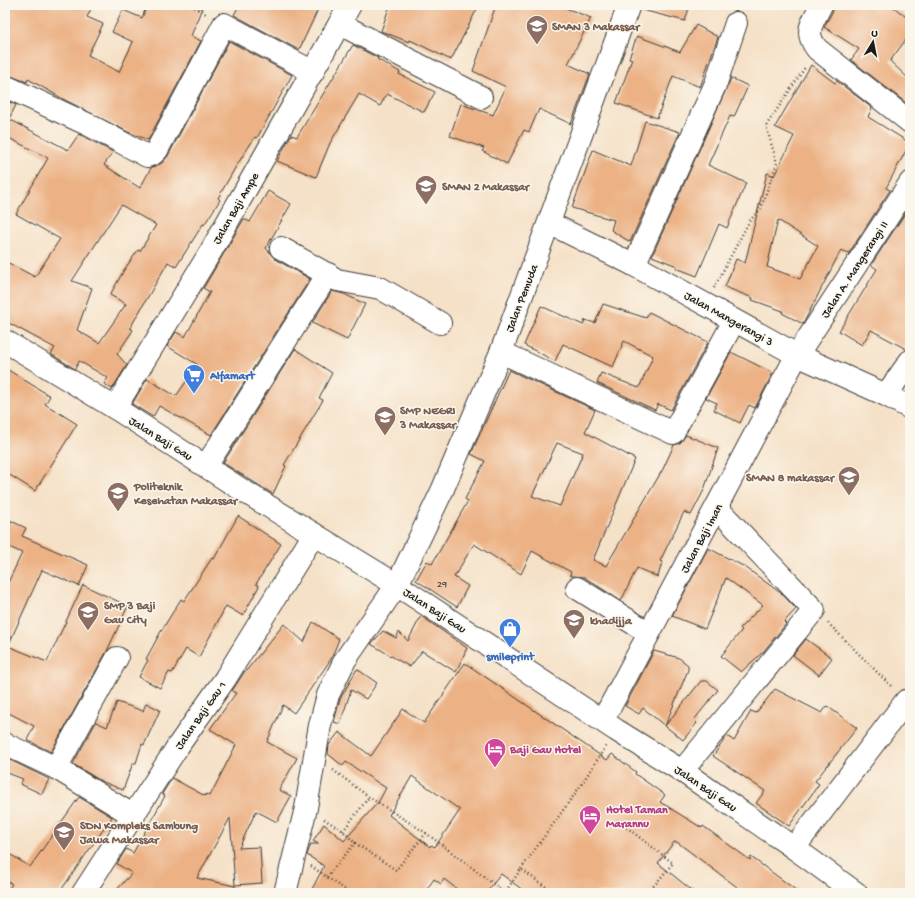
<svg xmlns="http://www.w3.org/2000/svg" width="915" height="898" viewBox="0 0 915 898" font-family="'Gochi Hand',sans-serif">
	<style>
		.building { fill: #ecb286; fill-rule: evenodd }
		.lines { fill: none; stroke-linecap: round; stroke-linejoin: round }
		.minor-casing { stroke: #3d3a36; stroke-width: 24 }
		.path { stroke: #3d3a36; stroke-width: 2.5; stroke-dasharray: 1 3; stroke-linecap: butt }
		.minor { stroke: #fff; stroke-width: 22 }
		.labels { text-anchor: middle; stroke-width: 3; stroke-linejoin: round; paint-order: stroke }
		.number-label { font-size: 10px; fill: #504236 }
		.education-label { font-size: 12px; font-weight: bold; fill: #785e54; stroke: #fbf7ec; text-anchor: start }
		.street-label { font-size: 12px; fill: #1c1c1c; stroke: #fbf7ec }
		.shop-label { font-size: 12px; font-weight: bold; fill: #366cbe; stroke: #fbf7ec; text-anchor: start }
		.hotel-label { font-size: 12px; font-weight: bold; fill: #b23c85; stroke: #fbf7ec; text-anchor: start }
	</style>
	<rect width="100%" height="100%" fill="#fbf7ec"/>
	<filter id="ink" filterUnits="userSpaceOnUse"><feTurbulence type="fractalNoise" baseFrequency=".025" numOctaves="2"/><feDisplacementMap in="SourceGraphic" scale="8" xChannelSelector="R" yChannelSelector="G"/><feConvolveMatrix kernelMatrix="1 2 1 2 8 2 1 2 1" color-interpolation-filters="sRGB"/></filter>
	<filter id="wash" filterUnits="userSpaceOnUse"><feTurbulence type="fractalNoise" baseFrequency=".012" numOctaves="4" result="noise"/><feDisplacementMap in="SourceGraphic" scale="16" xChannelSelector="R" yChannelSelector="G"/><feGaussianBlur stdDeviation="0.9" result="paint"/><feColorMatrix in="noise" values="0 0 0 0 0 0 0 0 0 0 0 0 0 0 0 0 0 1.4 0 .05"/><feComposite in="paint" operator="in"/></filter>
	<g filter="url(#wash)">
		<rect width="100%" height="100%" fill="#f5e1c7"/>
		<g id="blocks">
			<!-- building -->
			<g class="building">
				<polygon points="5,5 93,5 87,17 103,24 88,55 119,72 133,42 112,32 123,10 142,18 147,5 203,5 191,36 201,41 148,140 128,132 65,100 28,79 27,82 5,74"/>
				<polygon points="239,5 320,5 299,50 234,15"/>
				<polygon points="390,5 479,5 451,60 410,40 409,42 381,31"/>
				<polygon points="496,5 558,5 591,18 568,64 590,74 571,124 539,109 529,132 524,130 507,164 482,151 484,148 450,136 461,104 493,115 506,87 473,71"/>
				<polygon points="643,5 690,5 685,21 642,10"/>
				<polygon points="836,5 891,5 910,20 910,34 890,61 910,80 910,106 851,60 859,49 824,27"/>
				<polygon points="696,25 718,37 700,87 673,76 657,118 616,103 632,59 629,58 637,36 680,52"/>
				<path d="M229 41 292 75 257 138 255 137 235 168 218 198 220 200 204 225 203 224 176 267 168 262 130 328 133 330 117 354 127 365 112 389 104 384 108 378 79 361 75 369 51 354 55 348 5 321V261L35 277 60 239 16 214 48 158 5 136V100L16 105 9 119 68 150 79 134 113 152 104 165 140 188 151 168 162 163 168 156ZM121 205 156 225 140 251 138 250 124 270 110 295 126 304 99 343 77 330 92 288 72 281Z"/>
				<polygon points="353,45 378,58 377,59 400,72 399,74 435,92 424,112 387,94 380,106 359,94 330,143 316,177 277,161 291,135 297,137"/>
				<path d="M811 65 835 83 837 81 872 108 868 117 910 143 886 188 890 190 849 253 841 250 803 324 782 313 783 311 752 300 753 298 725 287 736 259 745 263 767 173 774 176 794 136 775 127ZM778 220 818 246 800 279 767 267Z"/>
				<polygon points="731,78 748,86 734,117 730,116 708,165 746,183 727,228 719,224 697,276 676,268 677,266 652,256"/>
				<polygon points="645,121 680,132 630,242 611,230 614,220 572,208 593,150 631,166"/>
				<polygon points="268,191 291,204 266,248 275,259 310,279 211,435 159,406 153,417 132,404 147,379 176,396 198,365 167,346 176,332 185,337 210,292 203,288 204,287 244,219 250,222"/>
				<polygon points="910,206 910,349 906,349 871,330 862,345 839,331 877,269 871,265"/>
				<polygon points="332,291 344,294 365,304 347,340 312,323"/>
				<polygon points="603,304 646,318 649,312 708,342 671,410 658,404 655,410 597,383 601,373 639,388 653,356 624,341 613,367 563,344 555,361 524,345 541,306 583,325 585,320 595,323"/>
				<polygon points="295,349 332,373 319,398 323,400 284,465 286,466 273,494 223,463"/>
				<polygon points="731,352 773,373 755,408 749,405 740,423 714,410 717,403 706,398"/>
				<polygon points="5,368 50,396 45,404 77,424 35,491 5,472"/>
				<path d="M509 370 595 410 585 432 635 459 593 560 606 566 663 469 674 445 680 443 686 435 718 448 704 490 691 515 684 512 660 561 662 562 658 577 637 568 621 601 584 577 573 576 570 575 571 572 532 551 521 574 474 544 454 577 468 586 457 607 416 580 427 561 432 564 468 501 465 499 485 461 471 454ZM557 443 583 453 560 506 532 496Z"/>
				<polygon points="238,516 281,544 256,584 259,586 243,616 226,606 199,657 186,649 172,673 169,672 160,688 139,677 148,660 146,659 160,633 181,599 184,601 212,558 214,559"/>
				<polygon points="5,518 26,528 22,536 88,565 79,586 42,570 8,646 47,662 83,585 128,606 107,651 51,752 27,740 34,726 5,711 5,589 22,553 5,545"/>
				<polygon points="708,548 745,567 782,594 796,609 784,622 786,624 763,652 741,672 721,656 742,630 740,628 763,605 726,578 705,629 672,616"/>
				<polygon points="421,616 467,648 456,672 422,651 410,667 371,644 383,631 396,638 399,632 408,641"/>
				<polygon points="313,622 339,639 331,659 294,713 283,705 267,742 297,758 279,790 291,796 277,822 256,811 239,848 260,847 262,883 235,885 230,818 197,878 235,886 234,893 114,893 132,873 117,864 126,849 133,853 165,796 162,794 172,778 205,796 206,794 210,796 236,745 210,729 236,693 232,691 245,671 246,671 284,624 304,642"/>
				<polygon points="806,639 832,658 819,675 793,655"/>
				<polygon points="654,651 679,658 688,665 688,670 665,726 643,708 639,714 625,706"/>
				<path d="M465 663 607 760 612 754 636 772 635 774 665 795 660 802 702 828 703 826 750 860 751 857 800 893H745L677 842H674L658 863 695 893H527L501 874 486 893H462L444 879 441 884 434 879 424 893H310L324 866 307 855 311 844H319L313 841 324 824 344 841 379 801 386 788 346 762 343 766 328 754 329 745 339 732 371 756 403 709 424 723ZM412 776 460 810 435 847 431 845 430 847 389 815Z"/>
				<polygon points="357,669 377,683 366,699 351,690 340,724 334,722 340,699"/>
				<polygon points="701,681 707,681 718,690 694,720 697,723 683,740 665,726"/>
				<polygon points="775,689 822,713 827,706 857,728 815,781 819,784 789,826 756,803 765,791 713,756 727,736 734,741 751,711 756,713"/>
				<polygon points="117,702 143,711 146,703 160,710 144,745 142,744 136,763 133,763 123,790 101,781 73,764 96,722 107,727"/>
				<polygon points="6,758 49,779 42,794 20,784 23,779 5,772"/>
				<polygon points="79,797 112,817 59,893 6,893 12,884 5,880 5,851 30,867"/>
			</g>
		</g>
	</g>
	<g filter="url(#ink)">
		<use href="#blocks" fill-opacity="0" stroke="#3d3a36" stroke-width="1"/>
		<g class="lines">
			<!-- minor casing -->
			<g class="minor-casing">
				<g id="minor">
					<path d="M821 5C813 23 803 31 817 49L910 122"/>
					<polyline points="340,24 481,97"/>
					<polyline points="5,86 89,125 147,156 153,154 157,150 224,24 313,72"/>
					<polyline points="549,223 634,265 797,355 886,395 910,408"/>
					<polyline points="281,248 337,280 380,288 440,323"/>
					<polyline points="634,265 716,83 736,23"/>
					<polyline points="5,341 115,408 242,490 397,585 616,730 682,771 794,848 856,893"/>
					<polyline points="501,352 673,433 734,321"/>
					<polyline points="886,395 910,361"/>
					<polyline points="115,408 211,251 350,5"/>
					<polyline points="206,466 328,274"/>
					<polyline points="577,588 649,633"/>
					<polyline points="603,720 797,355 910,183"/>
					<polyline points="5,744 56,768 134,816"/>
					<polyline points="56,768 117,658"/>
					<polyline points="682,771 814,610 717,508"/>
					<polyline points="794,848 906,701"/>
					<polyline points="83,893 178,746 225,679 314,534"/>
					<polyline points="285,893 306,808 320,725 328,695 345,660 397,585 442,491 501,352 629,5"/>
				</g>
			</g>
			<!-- path -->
			<g class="path">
				<polyline points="191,5 206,14"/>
				<polyline points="714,288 750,220 760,210 777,163 766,126 806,66"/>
				<polyline points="828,623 892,687"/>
				<polyline points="333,770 369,797 426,833 503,891 506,891 521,869 554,893"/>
				<polyline points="324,819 343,831 355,843"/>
				<polyline points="617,820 673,863 648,893"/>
				<polyline points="343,831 369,797"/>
				<polyline points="311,866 350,893"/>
				<polyline points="521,869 579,788 606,746"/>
				<polyline points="327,877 355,843 396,870 426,833"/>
			</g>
			<!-- minor -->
			<use href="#minor" class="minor"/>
		</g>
	</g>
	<!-- icons -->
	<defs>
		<g id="school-pin" transform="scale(1.15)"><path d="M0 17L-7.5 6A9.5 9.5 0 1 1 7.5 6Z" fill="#8d6e63" stroke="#fbf7ec"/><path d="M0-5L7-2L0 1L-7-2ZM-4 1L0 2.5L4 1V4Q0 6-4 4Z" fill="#fff"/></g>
		<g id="supermarket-pin" transform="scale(1.15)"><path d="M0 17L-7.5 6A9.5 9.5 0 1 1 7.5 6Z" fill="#3f7fe0" stroke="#fbf7ec"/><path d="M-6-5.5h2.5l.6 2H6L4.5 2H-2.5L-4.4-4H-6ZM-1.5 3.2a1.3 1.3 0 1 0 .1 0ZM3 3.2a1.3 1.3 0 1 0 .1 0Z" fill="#fff"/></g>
		<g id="university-pin" transform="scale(1.15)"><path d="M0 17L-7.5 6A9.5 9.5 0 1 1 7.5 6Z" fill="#8d6e63" stroke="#fbf7ec"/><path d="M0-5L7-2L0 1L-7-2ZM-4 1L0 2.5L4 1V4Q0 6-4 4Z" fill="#fff"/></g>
		<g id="shop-pin" transform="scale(1.15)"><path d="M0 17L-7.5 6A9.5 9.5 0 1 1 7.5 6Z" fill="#3f7fe0" stroke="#fbf7ec"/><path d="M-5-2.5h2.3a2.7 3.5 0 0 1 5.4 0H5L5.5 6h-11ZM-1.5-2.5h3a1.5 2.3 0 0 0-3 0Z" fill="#fff"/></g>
		<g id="hotel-pin" transform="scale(1.15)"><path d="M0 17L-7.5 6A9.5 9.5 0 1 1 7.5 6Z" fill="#d1479c" stroke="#fbf7ec"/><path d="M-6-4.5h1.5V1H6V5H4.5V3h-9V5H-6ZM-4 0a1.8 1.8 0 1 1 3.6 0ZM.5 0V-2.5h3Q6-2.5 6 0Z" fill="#fff"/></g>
	</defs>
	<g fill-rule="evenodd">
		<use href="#school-pin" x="537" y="26"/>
		<use href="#school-pin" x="426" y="186"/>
		<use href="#supermarket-pin" x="194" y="375"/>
		<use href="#school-pin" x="385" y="417"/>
		<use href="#school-pin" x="849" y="477"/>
		<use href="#university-pin" x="118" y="493"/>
		<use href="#school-pin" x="88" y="612"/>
		<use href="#school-pin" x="574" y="620"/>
		<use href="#shop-pin" x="510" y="629"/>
		<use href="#hotel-pin" x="495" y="749"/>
		<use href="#hotel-pin" x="590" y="816"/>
		<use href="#school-pin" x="64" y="832"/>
	</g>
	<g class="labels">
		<!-- number labels -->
		<g class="number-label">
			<text x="442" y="587">29</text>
		</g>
		<!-- education labels -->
		<g class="education-label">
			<text x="552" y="30">SMAN 3 Makassar</text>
			<text x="442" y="190">SMAN 2 Makassar</text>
			<text x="400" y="414">SMP NEGRI<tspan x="400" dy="14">3 Makassar</tspan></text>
			<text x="834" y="481" text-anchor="end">SMAN 8 makassar</text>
			<text x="134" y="490">Politeknik<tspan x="134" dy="14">Kesehatan Makassar</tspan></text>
			<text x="104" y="609">SMP 3 Baji<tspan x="104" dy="14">Gau City</tspan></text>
			<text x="590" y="624">khadijja</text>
			<text x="80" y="829">SDN Kompleks Sambung<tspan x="80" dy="14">Jawa Makassar</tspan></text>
		</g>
		<!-- street labels -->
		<g class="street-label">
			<text transform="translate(235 208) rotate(-60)" y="4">Jalan Baji Ampe</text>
			<text transform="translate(854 269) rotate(-57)" y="4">Jalan A. Mangerangi II</text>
			<text transform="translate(521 298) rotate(-69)" y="4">Jalan Pemuda</text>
			<text transform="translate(729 318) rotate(29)" y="4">Jalan Mangerangi 3</text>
			<text transform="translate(161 438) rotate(32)" y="4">Jalan Baji Gau</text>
			<text transform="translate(701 538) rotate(-62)" y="4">Jalan Baji Iman</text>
			<text transform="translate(435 610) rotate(33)" y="4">Jalan Baji Gau</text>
			<text transform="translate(200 715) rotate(-55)" y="4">Jalan Baji Gau 1</text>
			<text transform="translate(706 788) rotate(34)" y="4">Jalan Baji Gau</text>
		</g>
		<!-- shop labels -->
		<g class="shop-label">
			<text x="210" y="379">Alfamart</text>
			<text x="510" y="660" text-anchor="middle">smileprint</text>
		</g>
		<!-- hotel labels -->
		<g class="hotel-label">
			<text x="510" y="753">Baji Gau Hotel</text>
			<text x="606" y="813">Hotel Taman<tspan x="606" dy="14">Marannu</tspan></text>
		</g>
	</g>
	<!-- margin -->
	<rect width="915" height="898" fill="none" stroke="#fbf7ec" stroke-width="20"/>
	<!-- north arrow -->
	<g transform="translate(873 42) rotate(10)" stroke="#fbf7ec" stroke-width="3" paint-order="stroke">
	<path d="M0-3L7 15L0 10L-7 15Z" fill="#1c1c1c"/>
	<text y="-6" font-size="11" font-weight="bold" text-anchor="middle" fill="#1c1c1c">U</text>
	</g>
</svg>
